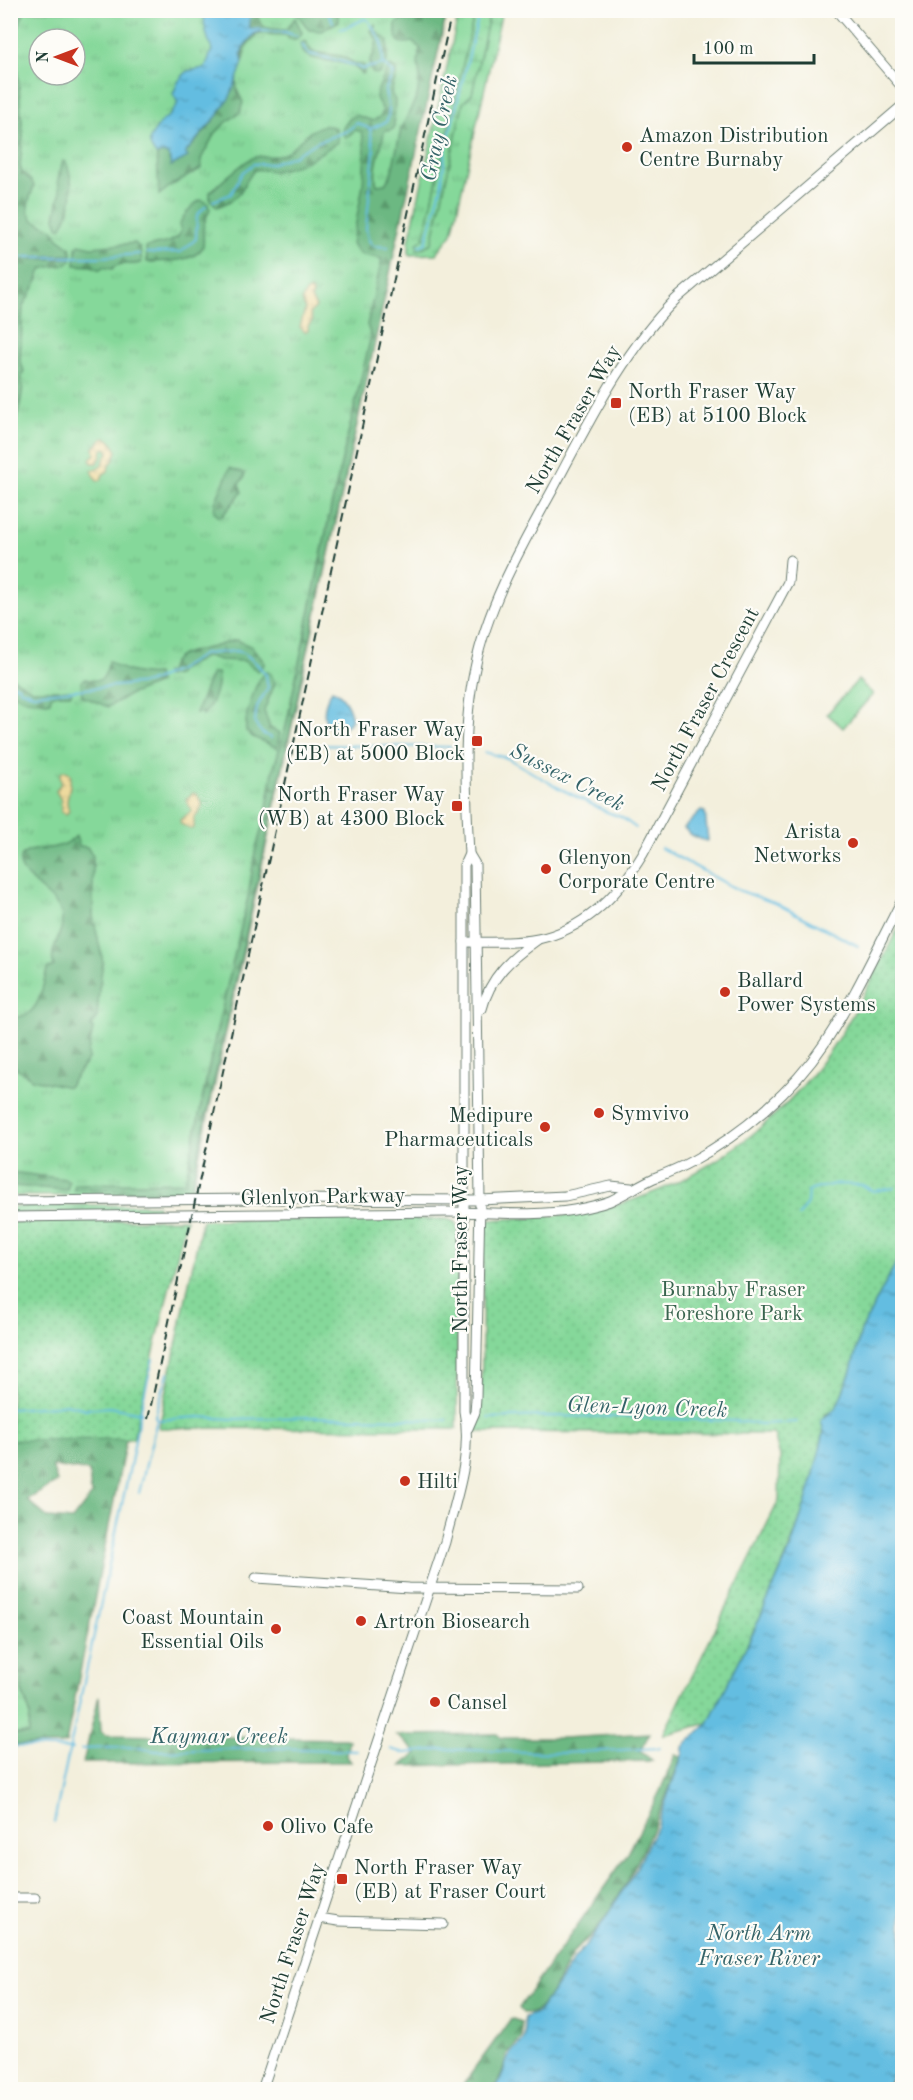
<svg xmlns="http://www.w3.org/2000/svg" width="913" height="2100" viewBox="0 0 913 2100" font-family="'Old Standard TT',serif">
	<style>
		.grass { fill: url(#grass-tufts); stroke: #528a67; stroke-width: 1.5; fill-rule: evenodd }
		.forest { fill: url(#forest-firs); stroke: #467a5b; stroke-width: 1.5; fill-rule: evenodd }
		.wetland { fill: url(#wetland-marsh); stroke: #528a67; stroke-width: 1.5 }
		.sand { fill: url(#sand-dots); stroke: #868c69; stroke-width: 1.5 }
		.park { fill: url(#park-dots); stroke: #528a67; stroke-width: 1.5 }
		.pitch { fill: #85d89a; stroke: #528a67; stroke-width: 1.5 }
		.water { fill: url(#water-ripples); stroke: #417d8a; stroke-width: 1.5 }
		.lines { fill: none; stroke-linecap: round; stroke-linejoin: round }
		.stream { stroke: #63bde1; stroke-width: 2 }
		.minor-casing { stroke: #697b6f; stroke-width: 11 }
		.minor { stroke: #fff; stroke-width: 9 }
		.rail { stroke: #1f3d34; stroke-width: 2; stroke-dasharray: 9 4.5; stroke-linecap: butt }
		.poi-dot { fill: #c8321e; stroke: #fdfcf7; stroke-width: 2 }
		.labels { text-anchor: middle; stroke-width: 4.5; stroke-linejoin: round; paint-order: stroke }
		.poi-label { font-size: 21px; fill: #1f3d34; stroke: #fdfcf7; text-anchor: start }
		.street-label { font-size: 21px; fill: #1f3d34; stroke: #fdfcf7 }
		.park-label { font-size: 21px; fill: #38644e; stroke: #fdfcf7 }
		.water-label { font-size: 22px; font-style: italic; fill: #336368; stroke: #fdfcf7 }
	</style>
	<defs>
		<pattern id="grass-tufts" width="24" height="20" patternUnits="userSpaceOnUse" patternTransform="scale(1.5)"><rect width="24" height="20" fill="#85d89a"/><path d="M3 7l-1-3M5 7V3M7 7l1-3M15 17l-1-3M17 17v-4M19 17l1-3" fill="none" stroke="#72ba85"/></pattern>
		<pattern id="forest-firs" width="22" height="20" patternUnits="userSpaceOnUse" patternTransform="scale(1.5)"><rect width="22" height="20" fill="#6cb882"/><path d="M5 1l3.5 6h-7zM16 11l3.5 6h-7z" fill="#58976b"/></pattern>
		<pattern id="wetland-marsh" width="20" height="14" patternUnits="userSpaceOnUse" patternTransform="scale(1.5)"><rect width="20" height="14" fill="#85d89a"/><path d="M1 5h8M5 5V1M11 12h8M15 12V8" fill="none" stroke="#72ba85"/></pattern>
		<pattern id="sand-dots" width="8" height="8" patternUnits="userSpaceOnUse" patternTransform="scale(1.5)"><rect width="8" height="8" fill="#eeda9e"/><path d="M2 2h.1M6 6h.1" fill="none" stroke="#ccbc89" stroke-width="1.8" stroke-linecap="round"/></pattern>
		<pattern id="park-dots" width="8" height="8" patternUnits="userSpaceOnUse" patternTransform="scale(1.5)"><rect width="8" height="8" fill="#85d89a"/><path d="M2 2h.1M6 6h.1" fill="none" stroke="#72ba85" stroke-width="1.8" stroke-linecap="round"/></pattern>
		<pattern id="water-ripples" width="26" height="14" patternUnits="userSpaceOnUse" patternTransform="scale(1.5)"><rect width="26" height="14" fill="#63bde1"/><path d="M2 4q2-2 4 0t4 0M15 11q2-2 4 0t4 0" fill="none" stroke="#519bb7"/></pattern>
	</defs>
	<rect width="100%" height="100%" fill="#fdfcf7"/>
	<filter id="ink" filterUnits="userSpaceOnUse"><feTurbulence type="fractalNoise" baseFrequency=".0167" numOctaves="2"/><feDisplacementMap in="SourceGraphic" scale="12" xChannelSelector="R" yChannelSelector="G"/><feConvolveMatrix kernelMatrix="1 2 1 2 8 2 1 2 1" color-interpolation-filters="sRGB"/></filter>
	<filter id="wash" filterUnits="userSpaceOnUse"><feTurbulence type="fractalNoise" baseFrequency=".008" numOctaves="4" result="noise"/><feDisplacementMap in="SourceGraphic" scale="24" xChannelSelector="R" yChannelSelector="G"/><feGaussianBlur stdDeviation="1.35" result="paint"/><feColorMatrix in="noise" values="0 0 0 0 0 0 0 0 0 0 0 0 0 0 0 0 0 1.4 0 .05"/><feComposite in="paint" operator="in"/></filter>
	<g filter="url(#wash)">
		<rect width="100%" height="100%" fill="#f3efdc"/>
		<!-- grass -->
		<g class="grass">
			<path d="M10 11H446L191 1195 11 1196ZM39 39H75V75H39Z"/>
			<polygon points="459,11 475,11 424,239 418,243 432,242 463,103 472,94 490,11 502,11 452,234 436,254 409,255 409,241"/>
			<polygon points="79,1205 158,1205 158,1211 11,1213 10,1207"/>
			<polygon points="11,1671 15,1671 22,1676 22,1691 30,1713 29,1734 11,1734"/>
		</g>
		<!-- forest -->
		<g class="forest">
			<polygon points="11,10 25,11 18,27 17,63 23,135 20,166 22,172 32,182 34,186 28,203 28,211 33,220 53,229 58,238 70,247 72,255 11,257"/>
			<path d="M254 11H257C259 33 270 27 286 30L295 18 302 32 301 35 295 39H289L286 35 258 34 247 45 243 63C241 49 245 36 261 33 247 27 245 22 254 11Z"/>
			<polygon points="295,11 337,11 339,21 322,31 309,30"/>
			<path d="M426 11H447L190 1192 74 1190 75 1184 185 1182 215 1038 248 897 255 852 266 814 273 771 286 726 331 507 371 336 367 325 382 259 360 254 352 244 363 185 365 151 362 132 355 130 346 138 344 137 342 129 350 118 356 115 373 121 381 116 383 111C382 106 378 103 376 98 375 94 387 69 390 66L396 69V77L391 93 395 100 394 128 390 131 386 130 384 132C382 148 372 169 377 185L385 184 391 175 401 129 417 96 420 78 418 63 420 48 413 42C396 46 395 39 396 24L401 20 416 18Z"/>
			<polygon points="375,24 376,31 388,41 387,63 379,74 373,73 370,69 370,60 374,54 377,40 371,31"/>
			<path d="M305 41 312 52 342 56 354 63 364 65V73L362 74C346 52 305 71 300 44Z"/>
			<path d="M236 79 237 90 243 102 240 112 223 125 214 135 201 159 202 168 169 187 159 195 157 155 162 153 169 155 171 166 187 157 185 153C206 131 226 109 236 79Z"/>
			<path d="M325 125 336 128 338 142C315 157 301 167 273 171 267 171 260 169 254 170 238 191 245 196 217 207L210 199V192C218 185 246 159 255 157 266 155 276 159 287 152 300 143 309 128 325 125Z"/>
			<path d="M63 161 66 162C75 183 73 207 62 227L59 228 55 218 60 193 58 180Z"/>
			<path d="M201 200 206 202 210 209C207 217 203 223 203 231 203 236 204 241 203 246 197 263 162 261 147 262L146 247 169 242 178 237 181 230 179 225C183 216 192 204 201 200Z"/>
			<path d="M135 243 140 248 142 262C133 267 120 260 112 269L103 267 100 270 92 266 75 265 76 249 79 244 92 247Z"/>
			<path d="M71 258V261C61 270 54 263 41 270L36 284 23 306 20 360 24 371 21 380 23 386 19 411 11 438V452V260Z"/>
			<polygon points="230,468 244,473 244,478 239,484 242,492 222,516 219,517 214,512 215,503"/>
			<path d="M237 640 252 647 265 663 258 671 244 661 220 660 207 656 182 669 177 675 166 677 165 673 169 672C172 651 197 651 213 647 221 645 228 641 237 640Z"/>
			<path d="M109 661C121 671 142 676 157 674L159 683 129 695 108 707 82 696 81 682 85 679C104 683 105 678 109 661Z"/>
			<path d="M266 671 271 674 275 683 264 711 270 728 280 733 277 748 253 737 246 731C244 716 256 679 266 671Z"/>
			<path d="M212 673H217L218 676C217 691 213 704 203 715L201 712 196 713C201 700 206 685 212 673Z"/>
			<polygon points="11,677 32,690 72,690 71,694 58,694 51,696 50,701 47,702 24,699 11,693"/>
			<path d="M76 836 79 846 87 847 93 856V916L103 962 99 989 97 1017 91 1026 93 1029 88 1053 89 1058 68 1087 32 1079 11 1064V1017C39 1020 42 990 47 969L54 966C47 947 67 933 61 913 61 912 58 905 57 905 49 892 0 865 29 851 46 847 63 850 76 836Z"/>
			<polygon points="11,1172 65,1179 69,1182 67,1190 11,1186"/>
			<path d="M10 1421 115 1435 126 1440 66 1743 61 1745H11V1734H29L30 1713 22 1691V1676L15 1671H11ZM52 1466 89 1471 91 1496 72 1520 48 1518 27 1500 57 1482Z"/>
			<polygon points="99,1696 101,1731 106,1735 345,1739 349,1740 346,1755 351,1762 83,1763"/>
			<polygon points="650,1733 640,1751 653,1761 401,1766 417,1753 397,1735 497,1734 501,1738 563,1738"/>
			<path d="M675 1755 681 1757C659 1817 635 1877 596 1930 590 1938 579 1944 573 1953 566 1965 546 2009 532 2013 531 2013 525 2013 523 2013L519 2008 627 1855 660 1791Z"/>
			<polygon points="513,2019 521,2022 522,2037 507,2054 500,2080 493,2089 460,2089 510,2020"/>
		</g>
		<!-- wetland -->
		<polygon class="wetland" points="475,11 490,11 472,94 463,103 432,243 417,251 418,243 424,238"/>
		<!-- sand -->
		<g class="sand">
			<polygon points="310,290 313,294 311,299 316,307 310,313 312,321 308,326 308,331 305,332 300,327 305,309 302,300 306,292"/>
			<polygon points="106,438 110,440 117,451 113,461 109,465 108,471 103,474 101,480 97,481 92,471 101,466 109,451 106,448 102,449 101,457 97,463 92,463 90,459 95,454 94,448 102,439"/>
			<path d="M64 771 68 772 71 776C69 782 71 787 69 791 67 800 66 802 69 811L66 814 61 812V800L56 791 61 783 60 774Z"/>
			<path d="M193 793 197 794C204 808 203 807 194 818V828L191 829 181 824 180 820 192 811 186 800Z"/>
		</g>
		<!-- park -->
		<g class="park">
			<path d="M902 921V1251L861 1331 851 1371 838 1404 836 1408 825 1415C823 1445 814 1475 805 1504 780 1581 744 1652 708 1723L663 1735 779 1500 780 1456 774 1434 477 1432 482 1368 483 1229 487 1222 491 1220C528 1217 564 1217 600 1209 686 1190 764 1137 818 1067 852 1023 876 970 902 921Z"/>
			<polygon points="186,1219 133,1439 11,1440 10,1222"/>
			<polygon points="447,1219 455,1222 458,1230 457,1429 159,1428 202,1220"/>
		</g>
		<!-- pitch -->
		<polygon class="pitch" points="858,680 873,694 843,728 827,714"/>
		<!-- water -->
		<g class="water">
			<path d="M206 11H254C251 16 246 22 251 29L261 28 262 31 254 34 243 47 241 53 243 63 230 97 217 116 185 153 188 157 171 166 169 155 162 153 156 155C142 137 154 136 161 122L170 115 178 103 173 94 178 82 187 71 205 68 212 50C208 39 201 22 206 11Z"/>
			<path d="M332 690C344 694 350 708 352 720 345 729 337 730 327 726 322 714 325 701 332 690Z"/>
			<polygon points="701,811 705,812 708,840 706,841 692,836 684,828"/>
			<path d="M902 1251V2016L900 2018C903 2042 900 2069 884 2090L496 2089C503 2078 504 2065 510 2054 513 2048 524 2042 525 2036 526 2029 522 2025 525 2017L537 2013 554 1990 574 1959 597 1931 634 1873 657 1826 683 1753V1747L708 1723 753 1633 791 1547 812 1482 824 1432 821 1421C826 1414 834 1412 838 1404L851 1371 861 1331Z"/>
		</g>
		<g class="lines">
			<!-- stream -->
			<g class="stream">
				<polyline points="325,10 329,14 333,22"/>
				<polyline points="340,29 348,27 364,19 368,20 382,42 383,64 393,73 385,91 389,109 388,118 386,122 370,129"/>
				<polyline points="262,31 285,32 297,36"/>
				<path d="M302 44 307 53C326 59 345 60 362 69L383 64"/>
				<polyline points="370,129 374,151 366,228 368,239 373,246 388,247"/>
				<polyline points="213,201 231,194 242,173 253,164 270,164 293,156 317,142 347,131 357,123 370,129"/>
				<polyline points="419,246 426,243 441,188 446,149 480,10"/>
				<polyline points="147,253 181,252 196,239 197,215 206,206"/>
				<polyline points="10,258 15,257 101,257 139,254"/>
				<path d="M10 684 19 686V689L33 694 147 683 176 671 204 654 236 651 244 653 256 663 266 675 268 688C258 705 256 704 255 724L262 733 271 738"/>
				<polyline points="308,745 450,747"/>
				<polyline points="484,752 507,758 557,787 607,812 621,817 636,828"/>
				<polyline points="661,848 738,890 777,904 858,946"/>
				<polyline points="799,1216 807,1203 808,1191 834,1184 862,1185 873,1191 894,1188"/>
				<polyline points="168,1373 155,1416 157,1420 199,1417 233,1419 313,1417 447,1420"/>
				<polyline points="10,1409 55,1406 66,1404 86,1409 110,1407 142,1413"/>
				<polyline points="488,1418 543,1416 620,1417 735,1421 762,1424 797,1422"/>
				<polyline points="139,1493 157,1420"/>
				<polyline points="10,1746 73,1749"/>
				<polyline points="81,1749 134,1747 156,1751 276,1748 357,1751"/>
				<polyline points="391,1749 405,1753 440,1749 561,1753 660,1748"/>
				<polyline points="54,1822 131,1462 140,1412 153,1359"/>
			</g>
		</g>
	</g>
	<g filter="url(#ink)">
		<g class="lines">
			<!-- minor casing -->
			<g class="minor-casing">
				<g id="minor">
					<polyline points="836,10 902,87"/>
					<path d="M464 942C488 942 514 944 538 939 586 929 619 894 643 854L788 582 790 560"/>
					<path d="M482 1009C490 977 510 959 537 940"/>
					<polyline points="10,1201 272,1199 480,1200 565,1196 611,1186 631,1188"/>
					<path d="M10 1217 447 1212C489 1212 532 1217 574 1210 585 1208 599 1205 610 1201 625 1194 639 1185 654 1178 667 1173 680 1168 692 1161 741 1135 793 1091 824 1044 854 999 877 948 902 900"/>
					<polyline points="468,1428 475,1412 476,1399 480,1200 475,864 469,854"/>
					<polyline points="256,1578 409,1588 578,1589"/>
					<polyline points="10,1898 35,1898"/>
					<polyline points="319,1918 338,1921 443,1924"/>
					<path d="M262 2090 445 1542C455 1501 473 1454 464 1411V865L469 854C466 793 462 728 475 668 488 604 522 546 553 489 589 422 622 353 676 299L902 106"/>
					<polyline points="898,2090 902,2080"/>
				</g>
			</g>
			<!-- minor -->
			<use href="#minor" class="minor"/>
			<!-- rail -->
			<polyline class="rail" points="148,1419 452,10"/>
		</g>
	</g>
	<!-- markers -->
	<g class="poi-dot">
		<circle cx="627" cy="147" r="6"/>
		<rect x="610" y="397" width="12" height="12" rx="3"/>
		<rect x="471" y="735" width="12" height="12" rx="3"/>
		<rect x="451" y="800" width="12" height="12" rx="3"/>
		<circle cx="853" cy="843" r="6"/>
		<circle cx="546" cy="869" r="6"/>
		<circle cx="725" cy="992" r="6"/>
		<circle cx="599" cy="1113" r="6"/>
		<circle cx="545" cy="1127" r="6"/>
		<circle cx="405" cy="1481" r="6"/>
		<circle cx="361" cy="1621" r="6"/>
		<circle cx="276" cy="1629" r="6"/>
		<circle cx="435" cy="1702" r="6"/>
		<circle cx="268" cy="1826" r="6"/>
		<rect x="336" y="1873" width="12" height="12" rx="3"/>
	</g>
	<g class="labels">
		<!-- poi labels -->
		<g class="poi-label">
			<text x="639" y="142">Amazon Distribution<tspan x="639" dy="24">Centre Burnaby</tspan></text>
			<text x="628" y="398">North Fraser Way<tspan x="628" dy="24">(EB) at 5100 Block</tspan></text>
			<text x="465" y="736" text-anchor="end">North Fraser Way<tspan x="465" dy="24">(EB) at 5000 Block</tspan></text>
			<text x="445" y="801" text-anchor="end">North Fraser Way<tspan x="445" dy="24">(WB) at 4300 Block</tspan></text>
			<text x="841" y="838" text-anchor="end">Arista<tspan x="841" dy="24">Networks</tspan></text>
			<text x="558" y="864">Glenyon<tspan x="558" dy="24">Corporate Centre</tspan></text>
			<text x="737" y="987">Ballard<tspan x="737" dy="24">Power Systems</tspan></text>
			<text x="611" y="1120">Symvivo</text>
			<text x="533" y="1122" text-anchor="end">Medipure<tspan x="533" dy="24">Pharmaceuticals</tspan></text>
			<text x="417" y="1488">Hilti</text>
			<text x="264" y="1624" text-anchor="end">Coast Mountain<tspan x="264" dy="24">Essential Oils</tspan></text>
			<text x="373" y="1628">Artron Biosearch</text>
			<text x="447" y="1709">Cansel</text>
			<text x="280" y="1833">Olivo Cafe</text>
			<text x="354" y="1874">North Fraser Way<tspan x="354" dy="24">(EB) at Fraser Court</tspan></text>
		</g>
		<!-- street labels -->
		<g class="street-label">
			<text transform="translate(573 419) rotate(-60)" y="7">North Fraser Way</text>
			<text transform="translate(705 699) rotate(-62)" y="7">North Fraser Crescent</text>
			<text transform="translate(323 1196) rotate(-1)" y="7">Glenlyon Parkway</text>
			<text transform="translate(460 1249) rotate(-90)" y="7">North Fraser Way</text>
			<text transform="translate(292 1943) rotate(-72)" y="7">North Fraser Way</text>
		</g>
		<!-- park labels -->
		<g class="park-label">
			<text x="733" y="1296">Burnaby Fraser<tspan x="733" dy="24">Foreshore Park</tspan></text>
		</g>
		<!-- water labels -->
		<g class="water-label">
			<text transform="translate(438 128) rotate(-78)" y="8">Gray Creek</text>
			<text transform="translate(568 776) rotate(27)" y="8">Sussex Creek</text>
			<text transform="translate(647 1406) rotate(2)" y="8">Glen-Lyon Creek</text>
			<text x="219" y="1743">Kaymar Creek</text>
			<text x="759" y="1940">North Arm<tspan x="759" dy="25">Fraser River</tspan></text>
		</g>
	</g>
	<!-- margin -->
	<rect width="913" height="2100" fill="none" stroke="#fdfcf7" stroke-width="36"/>
	<!-- north arrow -->
	<g transform="translate(57 57) rotate(270)"><circle r="28" fill="#fdfcf7" stroke="#a4b0a9" stroke-width="1.5"/>
	<path d="M0-4.5L10 22L0 15L-10 22Z" fill="#c8321e"/>
	<text y="-9" font-size="16" font-weight="bold" text-anchor="middle" fill="#1f3d34">N</text>
	</g>
	<!-- scale -->
	<path d="M694 54v9h120v-9" fill="none" stroke="#1f3d34" stroke-width="3"/>
	<text x="703" y="54" font-size="18" fill="#1f3d34" stroke="#fdfcf7" stroke-width="4.5" paint-order="stroke">100 m</text>
</svg>
